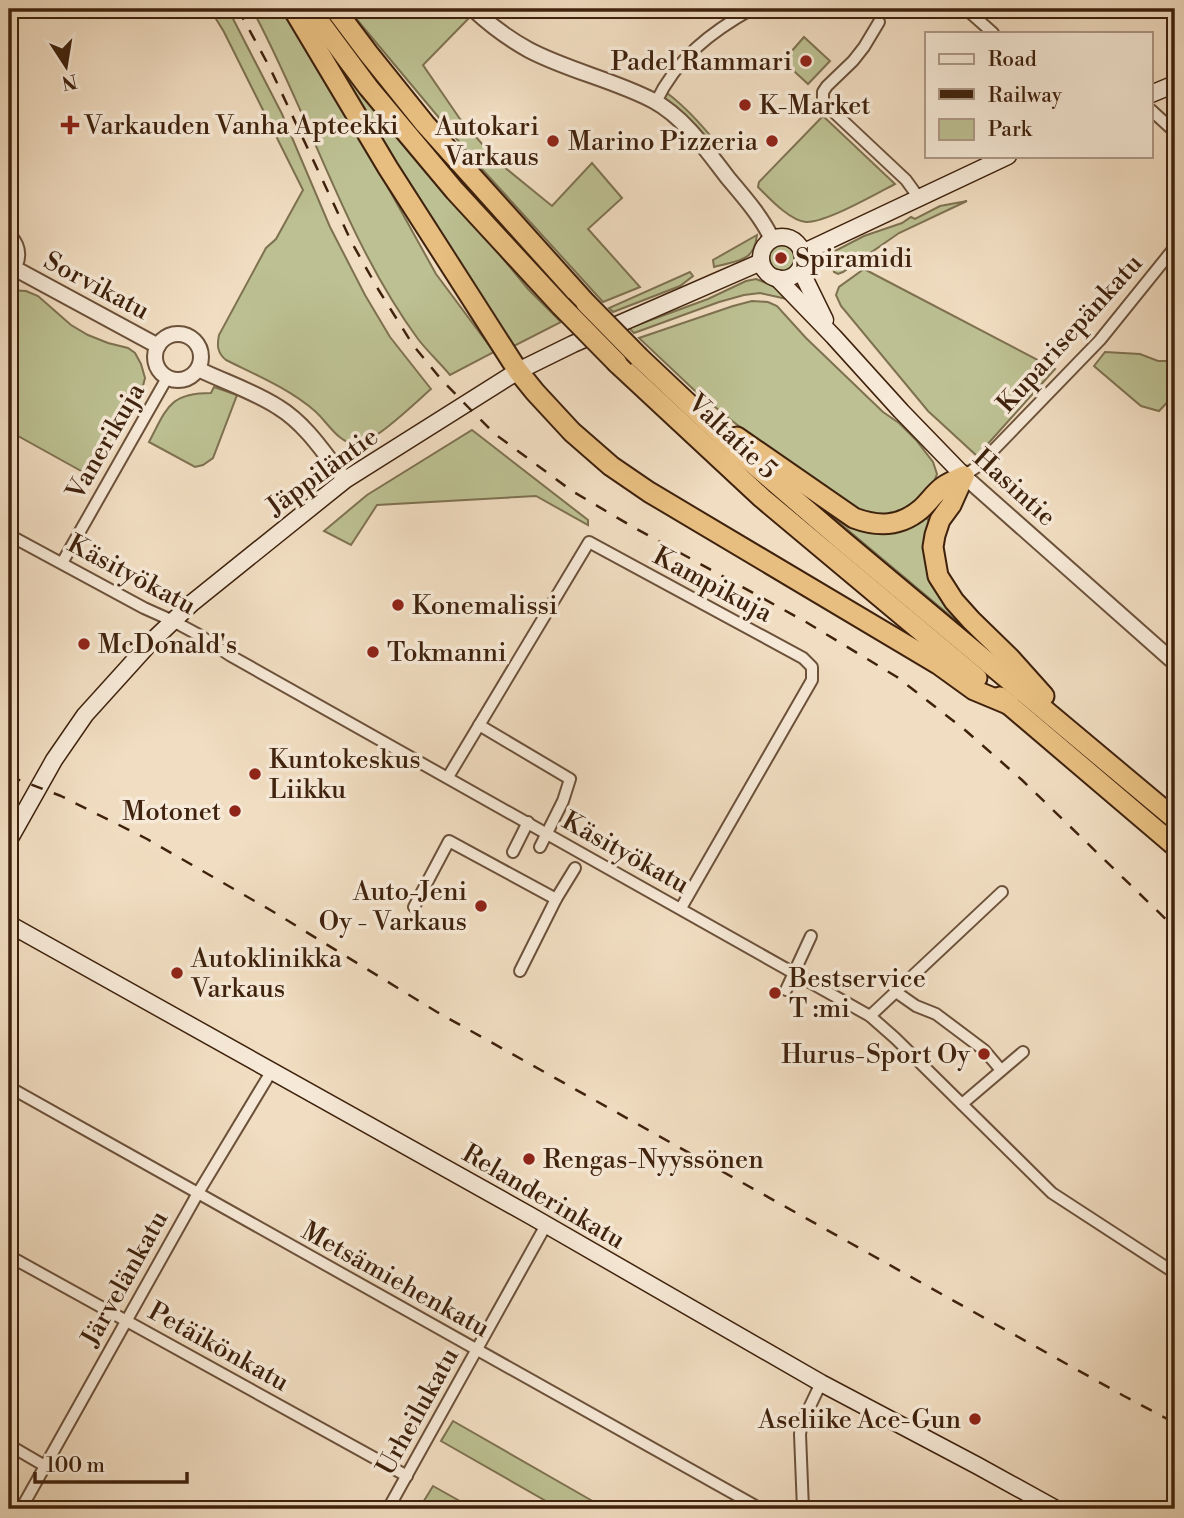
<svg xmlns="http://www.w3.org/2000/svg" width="1184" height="1518" viewBox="0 0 1184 1518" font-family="'Libre Bodoni',serif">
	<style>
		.green { fill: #bcc092; stroke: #7e7150; stroke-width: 2 }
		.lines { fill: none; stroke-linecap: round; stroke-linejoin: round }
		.minor-casing { stroke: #6c513a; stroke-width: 14 }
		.tertiary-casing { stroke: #6c513a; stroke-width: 18 }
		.secondary-casing { stroke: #3f220d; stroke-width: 19 }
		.trunk-casing { stroke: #3f220d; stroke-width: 23 }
		.minor { stroke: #f6e9d7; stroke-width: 10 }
		.tertiary { stroke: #f6e9d7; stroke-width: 14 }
		.secondary { stroke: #f6e9d7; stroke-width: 16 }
		.trunk { stroke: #e8be80; stroke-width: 19 }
		.rail { stroke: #3f220d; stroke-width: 2.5; stroke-dasharray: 12 12; stroke-linecap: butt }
		.trunk-bridge-casing { stroke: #3f220d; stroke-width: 23; stroke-linecap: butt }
		.trunk-bridge { stroke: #e8be80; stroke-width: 19 }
		.poi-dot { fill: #8f2418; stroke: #f6e9d7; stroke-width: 2.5 }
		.labels { text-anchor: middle; stroke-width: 7; stroke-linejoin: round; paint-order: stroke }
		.poi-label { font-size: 26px; fill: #3f220d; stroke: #f6e9d7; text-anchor: start }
		.street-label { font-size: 26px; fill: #3f220d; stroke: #f6e9d7 }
	</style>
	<rect width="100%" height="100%" fill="#f1ddc1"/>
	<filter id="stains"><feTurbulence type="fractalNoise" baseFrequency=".00286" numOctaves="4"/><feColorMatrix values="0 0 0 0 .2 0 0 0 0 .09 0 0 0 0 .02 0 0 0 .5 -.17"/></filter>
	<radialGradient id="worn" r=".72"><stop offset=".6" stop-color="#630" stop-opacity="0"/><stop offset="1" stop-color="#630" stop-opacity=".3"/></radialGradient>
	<!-- green -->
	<g class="green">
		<path d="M210 9H228L282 114 330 227 365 295 390 337 431 389C416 402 374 443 357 444 340 445 327 422 316 412 290 389 256 375 226 360 217 353 217 345 219 335L266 248 276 239 303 190 224 32Z"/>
		<path d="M252 9H284L355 128 436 274 494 352 450 375C440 363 428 352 418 339 346 241 310 116 252 9Z"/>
		<polygon points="348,9 458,9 469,18 423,65 460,119 498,162 552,206 592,163 622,198 588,229 640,287 603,302 481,168"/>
		<polygon points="804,37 830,61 808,84 783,61"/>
		<polygon points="321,38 374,110 420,165 495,249 528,289 561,322 512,347 474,293"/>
		<path d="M667 93C687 108 702 125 718 145L717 148 713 149 665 100 664 96Z"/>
		<path d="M823 116 895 184C876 194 825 223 806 222 790 221 769 198 758 187L759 182Z"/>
		<polygon points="967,201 899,233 843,272 838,274 834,272 829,254 864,236 902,223 911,217 915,219 940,206"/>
		<path d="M757 235C754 263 737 260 714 267L713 260Z"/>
		<circle cx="781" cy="259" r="14"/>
		<polygon points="864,269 1055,369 977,456 928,411 841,306 836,295 839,287"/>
		<polygon points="690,272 693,276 680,286 613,312 609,308"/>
		<polygon points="756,279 776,287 787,299 760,293 744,295 719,302 634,333 629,328 708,299 746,281"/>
		<polygon points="9,290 26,291 38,296 71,325 88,335 108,343 128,348 135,353 141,364 145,378 139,401 92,477 9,431"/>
		<polygon points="752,301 768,302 777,306 806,338 883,412 899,423 916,440 933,462 937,474 932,487 908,511 871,518 822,490 731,420 693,389 639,338 733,306"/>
		<polygon points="1105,352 1140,354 1158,361 1175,361 1175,394 1159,411 1141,406 1094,366"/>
		<path d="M214 387 237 395 213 458 203 465 195 467 149 442C167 408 169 393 211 393Z"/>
		<polygon points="472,430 588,520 588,525 536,496 377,505 351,545 324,531 367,495"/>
		<polygon points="793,484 845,521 923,516 931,522 925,555 1016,671"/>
		<polygon points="453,1421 589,1499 607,1509 560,1509 441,1441"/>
		<polygon points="433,1486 474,1509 419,1509"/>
	</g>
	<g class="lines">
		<!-- minor casing -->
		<g class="minor-casing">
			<g id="minor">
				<polyline points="966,9 993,33"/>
				<polyline points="1173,9 1175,10"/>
				<polyline points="879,22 864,47 853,61 827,86 823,92 823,102 906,180 919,198"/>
				<path d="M656 102C677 58 711 32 752 9"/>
				<polyline points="1151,110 1175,132"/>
				<polyline points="964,476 978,466 1100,340 1175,247"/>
				<polyline points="9,535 144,608 173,621 199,635 231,656 870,1016 895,1038 1052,1193 1175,1273"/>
				<polyline points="62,563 167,378"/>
				<polyline points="1167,654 1175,645"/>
				<polyline points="479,725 570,779 563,801 540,847"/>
				<polyline points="448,777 589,542 803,658 812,667 812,680 681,908"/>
				<polyline points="513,852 528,822"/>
				<polyline points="414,907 449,841 556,899"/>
				<polyline points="520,971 556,899 575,868"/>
				<polyline points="786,990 811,936"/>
				<polyline points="896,992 916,1006 936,1014 984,1050 1001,1070"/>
				<polyline points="870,1016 1002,892"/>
				<polyline points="9,1087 761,1509"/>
				<polyline points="962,1104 1023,1052"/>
				<polyline points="9,1256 407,1476"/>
				<polyline points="9,1445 45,1466"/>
				<polyline points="21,1509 198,1193 271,1072"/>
				<polyline points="388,1509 546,1225"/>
				<polyline points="803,1509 800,1434 802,1423 821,1383"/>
			</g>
		</g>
		<!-- tertiary casing -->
		<g class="tertiary-casing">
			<g id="tertiary">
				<path d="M473 9C490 25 509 39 529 50 569 71 614 80 654 101 685 118 707 151 728 178 744 197 761 216 772 239"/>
				<path d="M9 236C20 248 20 261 9 273"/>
				<polyline points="14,268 158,346"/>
				<circle cx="178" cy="357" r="23"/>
				<path d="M198 369C225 382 253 391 278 407 306 424 325 454 345 480"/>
				<polyline points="964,476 1175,663"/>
			</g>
		</g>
		<!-- secondary casing -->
		<g class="secondary-casing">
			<g id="secondary">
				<polyline points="1151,94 1175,84"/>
				<circle cx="782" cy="258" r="21"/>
				<polyline points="802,253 1008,156"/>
				<polyline points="800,269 825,320"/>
				<polyline points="777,278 834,337 901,411 964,476"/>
				<polyline points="9,840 54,760 85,715 151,642 192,603 345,480 518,371 573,344 761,262"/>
				<polyline points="9,924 531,1216 821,1383 978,1466 1056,1509"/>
			</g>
		</g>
		<!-- trunk casing -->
		<g class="trunk-casing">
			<g id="trunk">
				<polyline points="293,9 388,168 518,371 535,392 572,432 611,466 649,492 938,664 974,690 1010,705"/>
				<polyline points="310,9 368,87 455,191 561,306"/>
				<polyline points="335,9 368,53 425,124 586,303"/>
				<polyline points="639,357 744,456 844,542 1175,819"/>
				<polyline points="617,363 762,498 977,678"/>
				<path d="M737 437 854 518C878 527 900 527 921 509 929 502 935 492 944 486 950 482 957 479 964 476"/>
				<polyline points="964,476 951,505 940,520 935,535 933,547 938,576 954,601 971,620 1010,658 1044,696"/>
				<polyline points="1000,697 1175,846"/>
			</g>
		</g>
		<!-- minor -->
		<use href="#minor" class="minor"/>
		<!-- tertiary -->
		<use href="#tertiary" class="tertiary"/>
		<!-- secondary -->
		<use href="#secondary" class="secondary"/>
		<!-- trunk -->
		<use href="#trunk" class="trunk"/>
		<!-- rail -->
		<g class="rail">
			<polyline points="238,9 270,68 352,243 378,289 413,345 440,378 468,407 495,434 572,491 633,527 806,622 897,677 965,730 1022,780 1175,928"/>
			<polyline points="9,776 61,796 147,839 272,911 437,1012 1124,1396 1175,1423"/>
		</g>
		<!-- trunk-bridge casing -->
		<g class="trunk-bridge-casing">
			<g id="trunk-bridge">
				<polyline points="586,303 639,357"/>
				<polyline points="561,306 617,363"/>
			</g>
		</g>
		<!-- trunk-bridge -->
		<use href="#trunk-bridge" class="trunk-bridge"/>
	</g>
	<!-- markers -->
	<g class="poi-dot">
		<circle cx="806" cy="61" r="7"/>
		<circle cx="745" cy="105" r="7"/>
		<path d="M66.5 114.5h7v7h7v7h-7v7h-7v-7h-7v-7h7z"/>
		<circle cx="553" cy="141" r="7"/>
		<circle cx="772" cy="141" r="7"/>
		<circle cx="781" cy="258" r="7"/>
		<circle cx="398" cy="605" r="7"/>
		<circle cx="84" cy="644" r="7"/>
		<circle cx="373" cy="652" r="7"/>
		<circle cx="255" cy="774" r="7"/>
		<circle cx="235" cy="811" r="7"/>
		<circle cx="481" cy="906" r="7"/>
		<circle cx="177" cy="973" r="7"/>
		<circle cx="775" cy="993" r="7"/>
		<circle cx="984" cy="1054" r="7"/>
		<circle cx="529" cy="1159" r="7"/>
		<circle cx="975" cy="1419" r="7"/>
	</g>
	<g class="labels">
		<!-- poi labels -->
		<g class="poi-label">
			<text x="792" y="70" text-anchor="end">Padel Rammari</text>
			<text x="759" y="114">K-Market</text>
			<text x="84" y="134">Varkauden Vanha Apteekki</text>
			<text x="539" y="135" text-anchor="end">Autokari<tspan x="539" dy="30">Varkaus</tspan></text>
			<text x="758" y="150" text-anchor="end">Marino Pizzeria</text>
			<text x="795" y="267">Spiramidi</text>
			<text x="412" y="614">Konemalissi</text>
			<text x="98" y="653">McDonald's</text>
			<text x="387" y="661">Tokmanni</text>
			<text x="269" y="768">Kuntokeskus<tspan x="269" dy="30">Liikku</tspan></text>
			<text x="221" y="820" text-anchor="end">Motonet</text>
			<text x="467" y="900" text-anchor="end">Auto-Jeni<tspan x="467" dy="30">Oy - Varkaus</tspan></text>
			<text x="191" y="967">Autoklinikka<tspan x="191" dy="30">Varkaus</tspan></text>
			<text x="789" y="987">Bestservice<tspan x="789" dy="30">T :mi</tspan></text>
			<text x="970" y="1063" text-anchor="end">Hurus-Sport Oy</text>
			<text x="543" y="1168">Rengas-Nyyssönen</text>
			<text x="961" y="1428" text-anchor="end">Aseliike Ace-Gun</text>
		</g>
		<!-- street labels -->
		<g class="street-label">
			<text transform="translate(97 285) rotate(28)" y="9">Sorvikatu</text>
			<text transform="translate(1069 333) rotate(-48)" y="9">Kuparisepänkatu</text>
			<text transform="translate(733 436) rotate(43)" y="9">Valtatie 5</text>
			<text transform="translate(105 441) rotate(-60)" y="9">Vanerikuja</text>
			<text transform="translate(322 471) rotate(-36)" y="9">Jäppiläntie</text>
			<text transform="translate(1015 487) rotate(42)" y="9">Hasintie</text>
			<text transform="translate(132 574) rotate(28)" y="9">Käsityökatu</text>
			<text transform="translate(713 584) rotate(28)" y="9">Kampikuja</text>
			<text transform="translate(626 852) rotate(29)" y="9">Käsityökatu</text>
			<text transform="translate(544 1196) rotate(30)" y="9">Relanderinkatu</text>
			<text transform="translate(124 1278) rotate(-61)" y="9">Järvelänkatu</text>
			<text transform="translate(396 1279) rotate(29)" y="9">Metsämiehenkatu</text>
			<text transform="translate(219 1346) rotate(29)" y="9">Petäikönkatu</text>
			<text transform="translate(417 1411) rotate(-61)" y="9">Urheilukatu</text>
		</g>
	</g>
	<!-- margin -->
	<rect width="1184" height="1518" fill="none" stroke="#f1ddc1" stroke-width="35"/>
	<rect x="10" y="10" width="1163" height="1497" fill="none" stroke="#3f220d" stroke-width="3.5"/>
	<rect x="18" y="18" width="1149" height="1483" fill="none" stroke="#3f220d" stroke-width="2"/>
	<!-- legend -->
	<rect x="925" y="32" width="228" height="126" fill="#f6e9d7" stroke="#ad9986" stroke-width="2"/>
	<rect x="939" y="54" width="35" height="10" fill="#f6e9d7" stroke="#ad9986" stroke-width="2"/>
	<text x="988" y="66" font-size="21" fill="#3f220d">Road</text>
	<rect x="939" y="89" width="35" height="10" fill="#3f220d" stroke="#ad9986" stroke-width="2"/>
	<text x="988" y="102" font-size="21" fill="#3f220d">Railway</text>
	<rect x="939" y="119" width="35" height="21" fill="#bcc092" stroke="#ad9986" stroke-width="2"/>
	<text x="988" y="136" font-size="21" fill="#3f220d">Park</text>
	<!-- north arrow -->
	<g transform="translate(66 66) rotate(168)" stroke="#f6e9d7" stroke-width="5" paint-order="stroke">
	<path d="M0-5L12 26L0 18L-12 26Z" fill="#3f220d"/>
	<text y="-10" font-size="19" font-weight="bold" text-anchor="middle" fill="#3f220d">N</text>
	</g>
	<!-- scale -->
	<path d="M35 1472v10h152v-10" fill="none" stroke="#3f220d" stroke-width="3.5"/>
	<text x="46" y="1472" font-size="21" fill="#3f220d" stroke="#f6e9d7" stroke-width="5" paint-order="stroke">100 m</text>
	<rect width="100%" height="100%" filter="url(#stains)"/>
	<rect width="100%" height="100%" fill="url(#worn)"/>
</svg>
